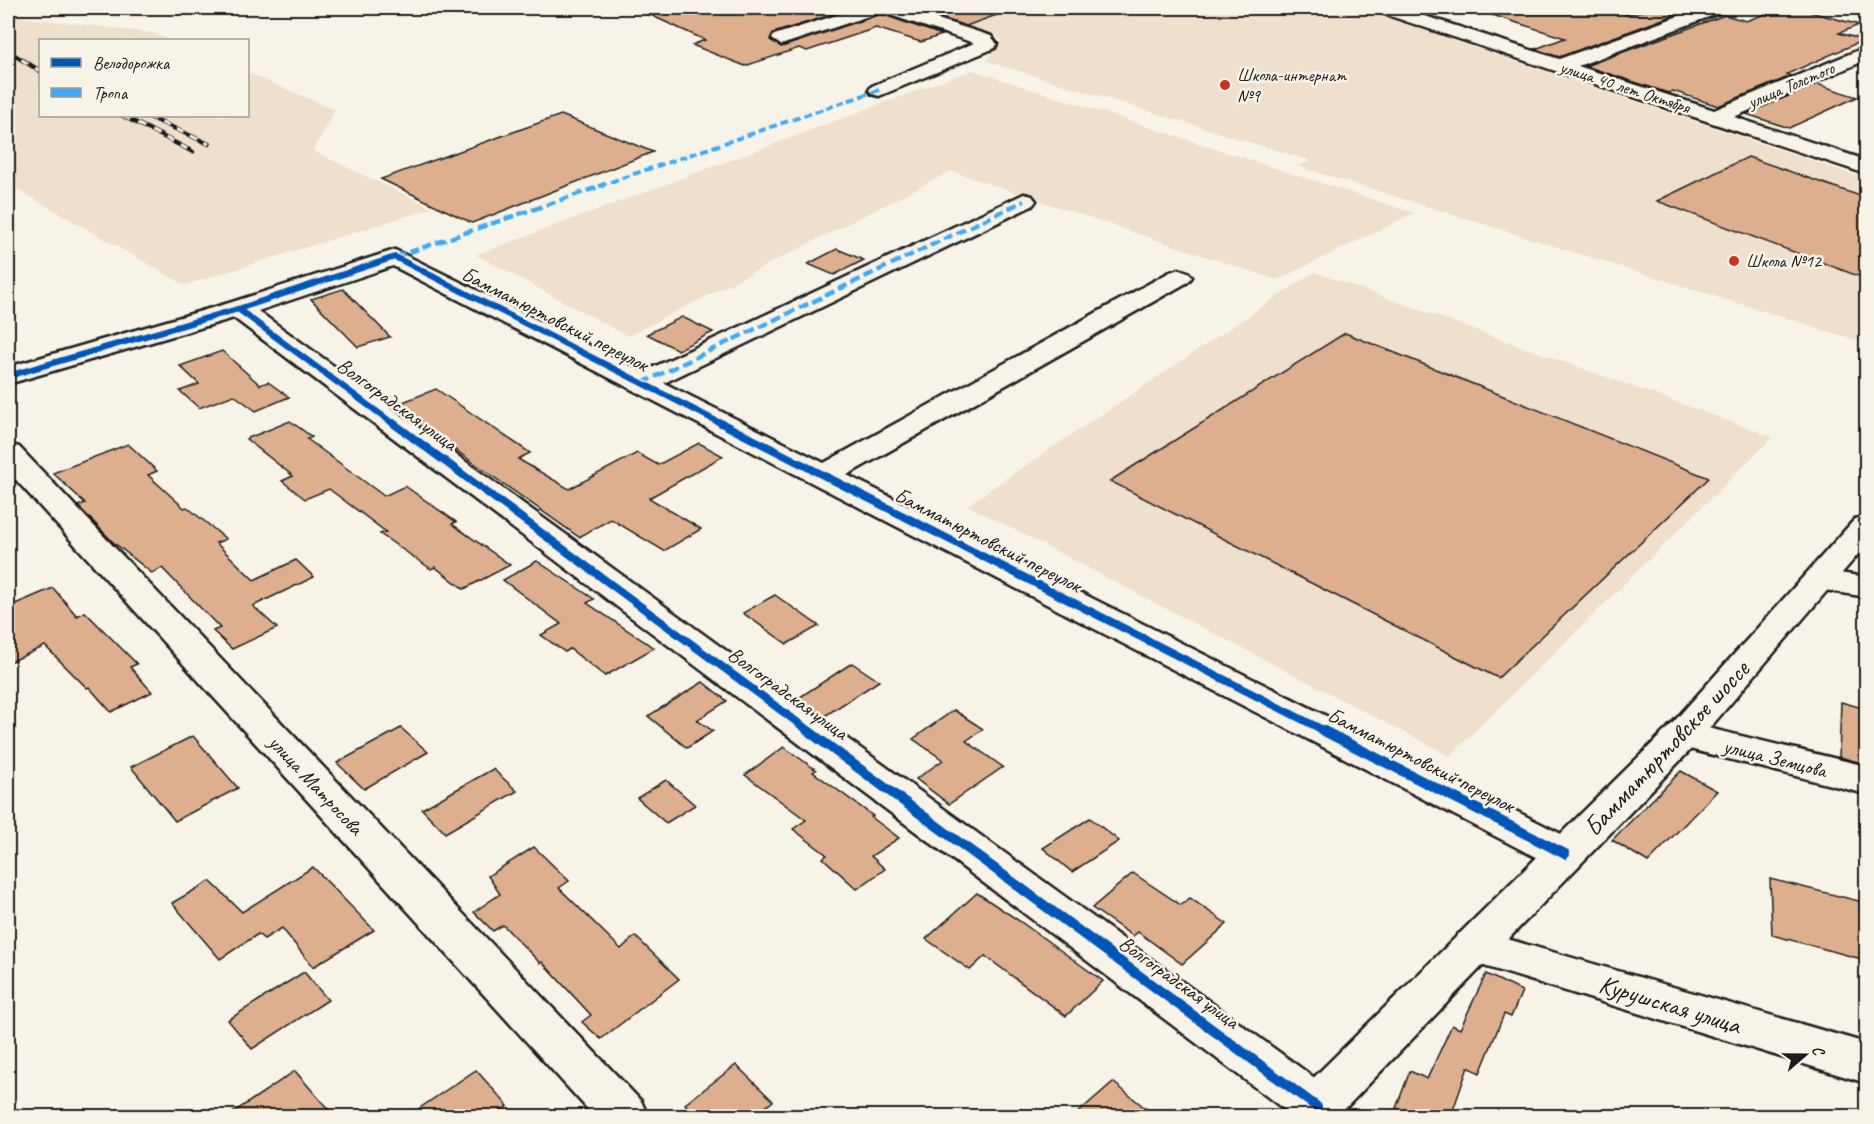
<svg xmlns="http://www.w3.org/2000/svg" width="1874" height="1124" viewBox="0 0 1874 1124" font-family="Caveat,sans-serif">
	<style>
		.built { fill: #efdfcd }
		.building { fill: #ddaf8e; stroke: #1c1c1c; stroke-width: 1.5 }
		.lines { fill: none; stroke-linecap: round; stroke-linejoin: round }
		.minor-casing { stroke: #1c1c1c; stroke-width: 5 }
		.tertiary-casing { stroke: #1c1c1c; stroke-width: 5 }
		.minor { fill: #f7f3e8; fill-rule: evenodd }
		.tertiary { fill: #f7f3e8; fill-rule: evenodd }
		.rail-casing { stroke: #1c1c1c; stroke-width: 4.5 }
		.rail { stroke: #f7f3e8; stroke-width: 3; stroke-dasharray: 8; stroke-linecap: butt }
		.quiet-far1 { stroke: #3fa9f5; stroke-width: 4; stroke-dasharray: 8 4; stroke-linecap: butt }
		.quiet { stroke: #3fa9f5; stroke-width: 4.5; stroke-dasharray: 10 4.5; stroke-linecap: butt }
		.cycleway-far2-casing { stroke: #f7f3e8; stroke-width: 9 }
		.cycleway-far1-casing { stroke: #f7f3e8; stroke-width: 11 }
		.cycleway-casing { stroke: #f7f3e8; stroke-width: 14 }
		.cycleway-far2 { stroke: #0057b8; stroke-width: 6 }
		.cycleway-far1 { stroke: #0057b8; stroke-width: 8 }
		.cycleway { stroke: #0057b8; stroke-width: 10 }
		.poi-dot { fill: #c8321e; stroke: #f7f3e8; stroke-width: 2 }
		.labels { text-anchor: middle; stroke-width: 5; stroke-linejoin: round; paint-order: stroke }
		.far-poi-label { font-size: 18px; fill: #1c1c1c; stroke: #f7f3e8; text-anchor: start }
		.far-street-label { font-size: 18px; fill: #1c1c1c; stroke: #f7f3e8 }
		.street-label { font-size: 21px; fill: #1c1c1c; stroke: #f7f3e8 }
		.near-street-label { font-size: 26px; fill: #1c1c1c; stroke: #f7f3e8 }
	</style>
	<rect width="100%" height="100%" fill="#f7f3e8"/>
	<filter id="ink" filterUnits="userSpaceOnUse"><feTurbulence type="fractalNoise" baseFrequency=".0167" numOctaves="2"/><feDisplacementMap in="SourceGraphic" scale="12" xChannelSelector="R" yChannelSelector="G"/><feConvolveMatrix kernelMatrix="1 2 1 2 8 2 1 2 1" color-interpolation-filters="sRGB"/></filter>
	<g filter="url(#ink)">
		<!-- built -->
		<g class="built">
			<polygon points="905,8 1357,8 1866,179 1866,343 1297,166 1311,161 986,61 1002,40"/>
			<polygon points="11,16 152,33 169,40 40,40 40,116 248,116 248,73 335,110 313,151 432,208 185,285 8,184 8,18"/>
			<polygon points="972,70 1414,213 1277,280 951,171 628,336 476,255"/>
			<polygon points="1314,272 1773,437 1450,756 967,505"/>
		</g>
		<!-- building -->
		<g class="building">
			<polygon points="635,8 853,8 773,33 770,40 782,47 881,14 942,35 921,42 876,28 807,51 799,48 745,66 692,45 705,40"/>
			<polygon points="909,8 1008,8 1008,11 966,26"/>
			<polygon points="1487,8 1624,8 1625,15 1655,8 1677,14 1559,57 1535,49 1565,38 1486,13"/>
			<polygon points="1781,8 1795,8 1859,25 1839,33 1864,40 1787,74 1791,76 1718,106 1673,91 1668,93 1585,66 1725,15 1746,21"/>
			<polygon points="1817,84 1857,97 1789,128 1746,114"/>
			<polygon points="561,115 653,152 472,223 381,179"/>
			<polygon points="1748,157 1866,198 1866,279 1657,201"/>
			<polygon points="837,249 864,260 834,275 808,264"/>
			<polygon points="343,289 390,337 358,347 311,299"/>
			<polygon points="682,317 713,332 678,350 647,334"/>
			<polygon points="1345,333 1709,478 1498,678 1110,481"/>
			<polygon points="222,351 260,385 268,382 289,397 256,411 234,395 199,408 180,391 199,384 180,366"/>
			<polygon points="436,389 530,453 518,459 569,489 637,453 658,465 699,443 723,456 649,498 701,529 664,551 611,519 579,537 393,406"/>
			<polygon points="290,421 312,437 307,439 384,496 405,486 456,522 452,524 510,565 464,589 435,567 431,569 380,534 386,532 329,489 305,499 282,481 293,476 246,439"/>
			<polygon points="128,444 157,471 148,475 184,508 187,507 226,539 216,543 254,580 296,560 314,577 253,606 277,628 232,649 213,631 220,628 162,568 152,573 113,542 78,506 85,503 53,473"/>
			<polygon points="537,561 594,599 587,603 654,648 605,676 570,649 565,652 541,635 561,624 503,580"/>
			<polygon points="53,588 77,616 85,612 137,664 130,667 152,692 111,712 89,687 87,688 45,646 8,663 8,607"/>
			<polygon points="775,595 819,626 787,644 743,613"/>
			<polygon points="852,663 879,681 823,717 797,699"/>
			<polygon points="703,682 727,701 697,720 713,731 687,748 648,716"/>
			<polygon points="1841,702 1866,709 1866,764 1839,757"/>
			<polygon points="954,710 983,729 966,741 1003,767 949,804 916,779 943,760 913,739"/>
			<polygon points="401,728 428,752 364,789 337,763"/>
			<polygon points="193,736 238,788 175,821 131,767"/>
			<polygon points="784,747 816,770 813,772 873,816 871,817 899,838 871,856 885,869 857,889 823,858 827,855 793,829 806,820 745,775"/>
			<polygon points="493,769 517,791 445,833 422,809"/>
			<polygon points="1681,771 1717,791 1648,862 1612,840"/>
			<polygon points="666,780 695,805 666,823 637,798"/>
			<polygon points="1090,818 1119,841 1072,872 1043,848"/>
			<polygon points="534,847 569,881 559,888 621,949 635,936 679,979 601,1039 582,1022 591,1015 542,962 540,963 503,925 493,931 474,912 500,894 488,876"/>
			<polygon points="313,867 374,930 313,967 282,928 264,939 258,934 220,959 172,903 210,881 242,912"/>
			<polygon points="1133,873 1181,905 1190,898 1227,924 1182,964 1138,932 1133,936 1092,908"/>
			<polygon points="1770,879 1859,901 1865,960 1772,935"/>
			<polygon points="977,893 1021,922 1103,981 1066,1016 985,956 970,970 926,939"/>
			<polygon points="304,972 328,1000 252,1049 228,1020"/>
			<polygon points="1486,974 1522,991 1511,1017 1504,1014 1480,1073 1468,1067 1451,1116 1416,1116 1396,1108 1410,1071 1427,1079 1452,1025 1460,1029"/>
			<polygon points="736,1065 773,1101 754,1116 697,1116 685,1104"/>
			<polygon points="476,1070 508,1106 493,1116 408,1116"/>
			<polygon points="295,1071 334,1116 228,1116"/>
			<polygon points="1113,1082 1155,1116 1074,1116"/>
		</g>
		<g class="lines">
			<!-- minor casing -->
			<g class="minor-casing">
				<g id="minor">
					<polygon points="859,8 903,8 991,36 997,44 995,48 879,96 872,94 869,90 872,86 974,43 881,12 781,45 772,39 774,35"/>
					<polygon points="1375,8 1400,8 1559,59 1701,8 1725,8 1722,12 1578,66 1714,110 1866,47 1866,60 1734,117 1866,160 1866,174 1378,12"/>
					<polygon points="1024,194 1032,196 1036,201 1032,206 664,383 824,463 1170,272 1179,269 1188,272 1192,277 1188,282 847,475 1579,843 1585,854 1579,865 1565,869 1551,865 393,266 258,311 1334,1092 1341,1107 1336,1116 1293,1116 234,318 8,384 8,367 229,303 395,250 643,372"/>
					<polygon points="8,444 19,447 641,1101 648,1116 594,1116 8,471"/>
					<polygon points="1819,570 1866,577 1866,597 1807,587 1802,580 1807,573"/>
					<polygon points="1683,722 1866,766 1866,794 1670,744 1664,735 1670,726"/>
					<polygon points="1473,929 1866,1043 1866,1083 1458,958 1451,946 1458,934"/>
				</g>
			</g>
			<!-- tertiary casing -->
			<g class="tertiary-casing">
				<polygon id="tertiary" points="1866,516 1866,545 1696,744 1338,1116 1283,1116 1290,1101 1670,726 1855,519"/>
			</g>
			<!-- minor -->
			<use href="#minor" class="minor"/>
			<!-- tertiary -->
			<use href="#tertiary" class="tertiary"/>
			<!-- rail casing -->
			<g class="rail-casing">
				<g id="rail">
					<polyline points="8,51 40,71"/>
					<polyline points="123,116 193,152"/>
					<polyline points="147,116 209,144"/>
				</g>
			</g>
			<!-- rail -->
			<use href="#rail" class="rail"/>
			<!-- quiet-far1 -->
			<polyline class="quiet-far1" points="599,186 879,90"/>
			<!-- quiet -->
			<g class="quiet">
				<polyline points="395,257 604,185"/>
				<polyline points="642,383 1024,201"/>
			</g>
			<!-- cycleway-far2 casing -->
			<g class="cycleway-far2-casing">
				<g id="cycleway-far2">
					<polyline points="238,309 395,425"/>
					<polyline points="8,376 238,309 395,257 724,425"/>
				</g>
			</g>
			<!-- cycleway-far1 casing -->
			<g class="cycleway-far1-casing">
				<g id="cycleway-far1">
					<polyline points="393,423 809,731"/>
					<polyline points="721,423 1325,731"/>
				</g>
			</g>
			<!-- cycleway casing -->
			<g class="cycleway-casing">
				<g id="cycleway">
					<polyline points="807,730 1317,1107"/>
					<polyline points="1322,730 1565,854"/>
				</g>
			</g>
			<!-- cycleway-far2 -->
			<use href="#cycleway-far2" class="cycleway-far2"/>
			<!-- cycleway-far1 -->
			<use href="#cycleway-far1" class="cycleway-far1"/>
			<!-- cycleway -->
			<use href="#cycleway" class="cycleway"/>
		</g>
	</g>
	<!-- markers -->
	<g class="poi-dot">
		<circle cx="1225" cy="85" r="6"/>
		<circle cx="1734" cy="261" r="6"/>
	</g>
	<g class="labels">
		<!-- far-poi labels -->
		<g class="far-poi-label">
			<text x="1237" y="81">Школа-интернат<tspan x="1237" dy="21">№9</tspan></text>
			<text x="1746" y="267">Школа №12</text>
		</g>
		<!-- far-street labels -->
		<g class="far-street-label">
			<text transform="translate(1791 85) rotate(-23)" y="6">улица Толстого</text>
			<text transform="translate(1625 87) rotate(18)" y="6">улица 40 лет Октября</text>
		</g>
		<!-- street labels -->
		<g class="street-label">
			<text transform="translate(555 319) rotate(27)" y="7">Бамматюртовский переулок</text>
			<text transform="translate(397 404) rotate(36)" y="7">Волгоградская улица</text>
			<text transform="translate(988 540) rotate(27)" y="7">Бамматюртовский переулок</text>
			<text transform="translate(788 693) rotate(36)" y="7">Волгоградская улица</text>
			<text transform="translate(1775 758) rotate(14)" y="7">улица Земцова</text>
			<text transform="translate(1421 760) rotate(27)" y="7">Бамматюртовский переулок</text>
			<text transform="translate(316 785) rotate(47)" y="7">улица Матросова</text>
			<text transform="translate(1179 982) rotate(36)" y="7">Волгоградская улица</text>
		</g>
		<!-- near-street labels -->
		<g class="near-street-label">
			<text transform="translate(1666 748) rotate(-47)" y="9">Бамматюртовское шоссе</text>
			<text transform="translate(1670 1004) rotate(17)" y="9">Курушская улица</text>
		</g>
	</g>
	<!-- margin -->
	<rect width="1874" height="1124" fill="none" stroke="#f7f3e8" stroke-width="30"/>
	<rect x="15" y="15" width="1844" height="1094" fill="none" stroke="#1c1c1c" stroke-width="2" filter="url(#ink)"/>
	<!-- legend -->
	<rect x="39" y="39" width="210" height="78" fill="#f7f3e8" stroke="#9f9d96" stroke-width="1.5"/>
	<rect x="51" y="58" width="30" height="9" fill="#0057b8" stroke="#9f9d96" stroke-width="1.5"/>
	<text x="93" y="69" font-size="18" fill="#1c1c1c">Велодорожка</text>
	<rect x="51" y="88" width="30" height="9" fill="#3fa9f5" stroke="#9f9d96" stroke-width="1.5"/>
	<text x="93" y="99" font-size="18" fill="#1c1c1c">Тропа</text>
	<!-- north arrow -->
	<g transform="translate(1805 1055) rotate(70)" stroke="#f7f3e8" stroke-width="4.5" paint-order="stroke">
	<path d="M0-4.5L10 22L0 15L-10 22Z" fill="#1c1c1c"/>
	<text y="-9" font-size="16" font-weight="bold" text-anchor="middle" fill="#1c1c1c">С</text>
	</g>
</svg>
